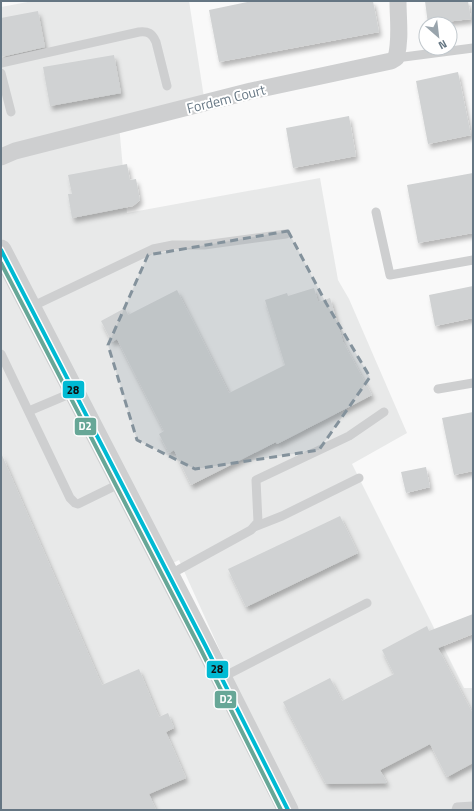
<svg xmlns="http://www.w3.org/2000/svg" width="474" height="811" viewBox="0 0 474 811" font-family="'Titillium Web',sans-serif">
	<style>
		.built { fill: #e8e9e9 }
		.building { fill: #d0d2d3; filter: url(#shadow) }
		.lines { fill: none; stroke-linecap: round; stroke-linejoin: round }
		.service { stroke: #cecfd0; stroke-width: 9 }
		.minor { stroke: #cecfd0; stroke-width: 17 }
		.tertiary { stroke: #cecfd0; stroke-width: 21 }
		.bus-1-casing { stroke: #fff; stroke-width: 7 }
		.bus-2-casing { stroke: #fff; stroke-width: 7 }
		.bus-1 { stroke: #00bad3; stroke-width: 4 }
		.bus-2 { stroke: #67a797; stroke-width: 4 }
		.marked { fill: #84929c; fill-opacity: 0.2; stroke: #84929c; stroke-width: 3; stroke-dasharray: 8 5; stroke-linejoin: round }
		.labels { text-anchor: middle; stroke-width: 4; stroke-linejoin: round; paint-order: stroke }
		.street-label { font-size: 14px; fill: #657683; stroke: #fff }
		.line-badge { stroke: #fff; stroke-width: 1.5 }
		.badge-label { font-size: 11px; text-anchor: middle; font-weight: bold; fill: #fff }
		.pale-badge-label { font-size: 11px; text-anchor: middle; font-weight: bold; fill: #111 }
	</style>
	<defs>
		<filter id="shadow"><feDropShadow dx="2.5" dy="4.5" stdDeviation="2" flood-color="#0004"/></filter>
	</defs>
	<rect width="100%" height="100%" fill="#f9f9f9"/>
	<!-- built -->
	<polygon class="built" points="33,1 189,1 205,104 119,125 127,213 320,178 338,280 349,299 407,433 352,464 464,688 473,688 473,810 292,810 179,560 165,567 288,810 1,810 1,7"/>
	<!-- building -->
	<g class="building">
		<polygon points="252,1 373,1 379,32 219,62 209,10"/>
		<polygon points="425,1 468,1 471,19 428,24"/>
		<polygon points="38,11 45,47 1,57 1,18"/>
		<polygon points="114,55 121,93 50,106 43,67"/>
		<polygon points="458,72 471,135 428,144 416,81"/>
		<polygon points="349,116 356,156 293,168 286,128"/>
		<polygon points="127,164 130,180 136,179 140,200 133,206 72,218 68,194 72,194 68,175"/>
		<polygon points="473,173 473,233 418,243 407,185"/>
		<polygon points="473,286 473,318 435,326 429,295"/>
		<polygon points="314,288 318,302 330,298 343,342 372,395 277,444 276,442 191,485 174,450 169,453 159,434 164,431 117,339 112,342 101,321 125,308 128,315 177,290 229,393 285,365 265,300 287,293 288,296"/>
		<polygon points="473,412 473,471 454,475 442,418"/>
		<polygon points="1,453 102,685 139,669 159,717 168,713 174,728 166,732 186,778 149,794 156,810 1,810"/>
		<polygon points="426,467 430,487 406,493 401,472"/>
		<polygon points="340,516 358,553 246,607 228,569"/>
		<polygon points="473,614 473,634 438,648 473,714 473,763 447,777 430,744 380,770 387,783 326,784 283,702 330,678 342,701 394,674 382,650 427,626 429,631"/>
	</g>
	<g class="lines">
		<!-- service -->
		<g class="service">
			<polyline points="396,58 473,48"/>
			<path d="M1 63 139 32C148 31 152 33 156 42L167 86"/>
			<polyline points="1,73 11,112"/>
			<polyline points="376,212 390,275 473,260"/>
			<polyline points="31,307 153,249 173,245 204,245 286,234"/>
			<polyline points="1,354 70,498 75,503 78,504 121,483"/>
			<polyline points="438,389 473,383"/>
			<polyline points="29,411 74,392"/>
			<polyline points="254,527 282,516 359,478"/>
			<polyline points="169,575 251,530 258,522 256,480 349,436 384,412"/>
			<polyline points="221,678 367,603"/>
			<polyline points="456,810 457,807 473,806"/>
		</g>
		<!-- minor -->
		<path class="minor" d="M1 157 15 151 251 91 391 61 396 58C401 39 398 20 398 1"/>
		<!-- tertiary -->
		<polyline class="tertiary" points="1,250 205,645 288,810"/>
		<!-- bus-1 casing -->
		<g class="bus-1-casing">
			<polyline id="bus-1" points="1,250 205,645 288,810"/>
		</g>
		<!-- bus-2 casing -->
		<g class="bus-2-casing">
			<polyline id="bus-2" points="1,263 200,648 281,810"/>
		</g>
		<!-- bus-1 -->
		<use href="#bus-1" class="bus-1"/>
		<!-- bus-2 -->
		<use href="#bus-2" class="bus-2"/>
	</g>
	<!-- marked area -->
	<path class="marked" d="M288 231 326 303 370 377 319 450 195 469 137 440 108 345 148 255Z"/>
	<g class="labels">
		<!-- street labels -->
		<g class="street-label">
			<text transform="translate(226 99) rotate(-14)" y="5">Fordem Court</text>
		</g>
	</g>
	<g class="line-badge">
		<rect x="62" y="380" width="23" height="19" rx="4" fill="#00bad3"/>
		<rect x="74" y="417" width="23" height="19" rx="4" fill="#67a797"/>
		<rect x="206" y="660" width="23" height="19" rx="4" fill="#00bad3"/>
		<rect x="214" y="690" width="23" height="19" rx="4" fill="#67a797"/>
	</g>
	<g class="badge-label">
		<text x="85" y="430">D2</text>
		<text x="226" y="703">D2</text>
	</g>
	<g class="pale-badge-label">
		<text x="73" y="394">28</text>
		<text x="217" y="673">28</text>
	</g>
	<!-- border -->
	<rect width="474" height="811" fill="none" stroke="#657683" stroke-width="4"/>
	<!-- north arrow -->
	<g transform="translate(438 36) rotate(152)"><circle r="19" fill="#ffffff" stroke="#c1c8cd"/>
	<path d="M0-3L7 15L0 10L-7 15Z" fill="#99a4ac"/>
	<text y="-6" font-size="11" font-weight="bold" text-anchor="middle" fill="#657683">N</text>
	</g>
</svg>
